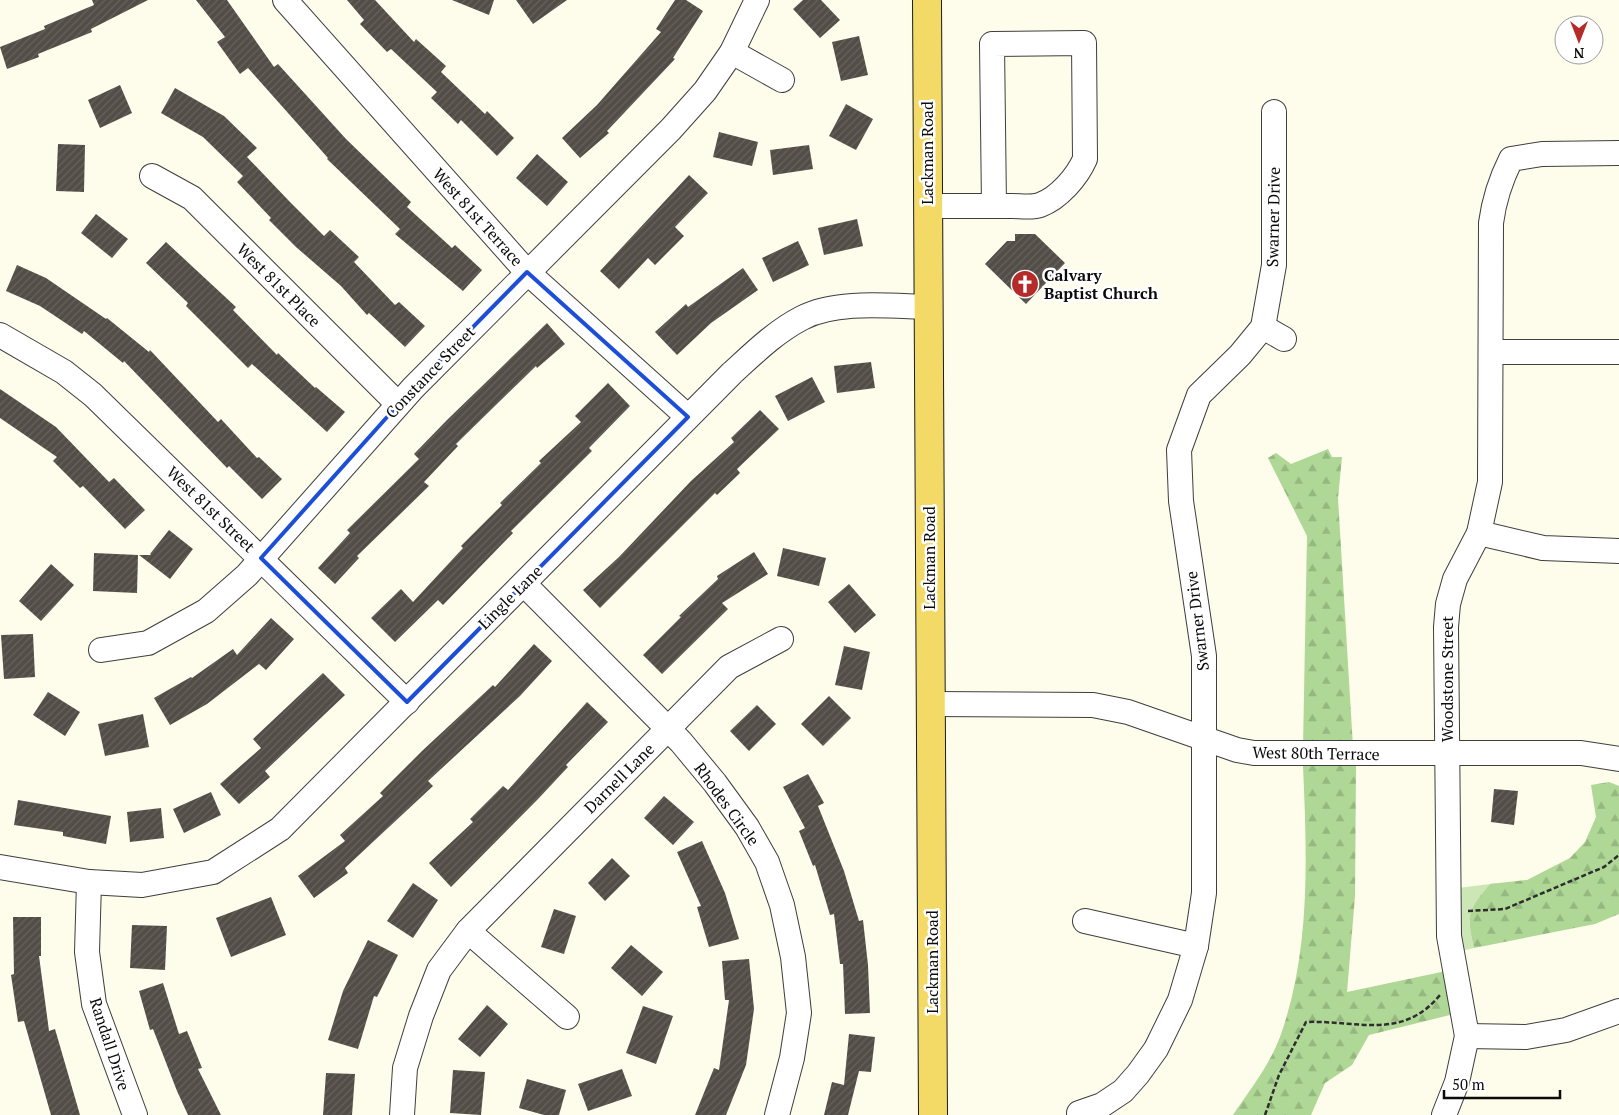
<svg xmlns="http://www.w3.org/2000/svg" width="1619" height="1115" viewBox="0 0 1619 1115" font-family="'PT Serif',serif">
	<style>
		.grass { fill: #cce6b6 }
		.forest { fill: url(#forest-firs) }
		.building { fill: url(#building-hatch) }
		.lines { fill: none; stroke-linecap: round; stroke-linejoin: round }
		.minor-casing { stroke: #3e3e3e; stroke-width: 26 }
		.major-casing { stroke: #1c1c1c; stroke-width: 30 }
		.path { stroke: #2d2d2d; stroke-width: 2.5; stroke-dasharray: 5 2.5; stroke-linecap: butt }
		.minor { stroke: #fff; stroke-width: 24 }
		.major { stroke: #f3d965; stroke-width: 28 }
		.marked { fill: none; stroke: #1d4ed8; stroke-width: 4; stroke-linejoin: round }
		.labels { text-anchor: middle; stroke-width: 5; stroke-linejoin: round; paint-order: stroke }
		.street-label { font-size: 16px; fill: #0b0b0b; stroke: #fff }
		.poi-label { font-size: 16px; font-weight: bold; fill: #0b0b0b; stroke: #fff; text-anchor: start }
	</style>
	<defs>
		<pattern id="forest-firs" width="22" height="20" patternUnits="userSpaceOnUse" patternTransform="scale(1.25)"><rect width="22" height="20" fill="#afd796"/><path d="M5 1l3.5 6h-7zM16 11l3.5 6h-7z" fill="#95b780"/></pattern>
		<pattern id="building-hatch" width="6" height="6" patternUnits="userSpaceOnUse" patternTransform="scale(1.25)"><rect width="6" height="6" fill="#534d48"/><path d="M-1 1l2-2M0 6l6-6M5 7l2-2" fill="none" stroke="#67625e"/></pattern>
	</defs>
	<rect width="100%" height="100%" fill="#fefcea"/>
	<!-- grass -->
	<path class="grass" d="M1490 884C1468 910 1466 914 1474 948L1461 951 1458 888Z"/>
	<!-- forest -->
	<g class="forest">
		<polygon points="1328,449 1332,457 1342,457 1338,498 1353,747 1303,747 1307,536 1268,458 1276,453 1291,464"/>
		<path d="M1303 766H1356L1355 896 1347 992 1446 971 1454 1014 1369 1035 1352 1065 1325 1083 1311 1115H1233C1250 1090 1269 1066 1280 1037 1311 951 1307 856 1303 766Z"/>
		<path d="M1609 782 1619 786V914L1595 924 1474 948C1466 914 1468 910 1490 884L1527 880 1570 858 1585 842 1596 817 1591 785Z"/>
	</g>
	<!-- building -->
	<g class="building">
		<polygon points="92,0 148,0 91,29 92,32 38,54 39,57 7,69 0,47 45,29 44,26 94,5"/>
		<polygon points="196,0 227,0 274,67 278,64 346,139 411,202 407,207 452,248 455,245 482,270 463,291 395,234 400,229 327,159 328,158 248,68 240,74 217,42 225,37"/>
		<polygon points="347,0 375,0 414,42 416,39 446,66 441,72 485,114 487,111 514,138 497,156 461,120 458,124 431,98 437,92 391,49 387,52 360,24 364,20"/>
		<polygon points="452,0 494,0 489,15"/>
		<polygon points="516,0 567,0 533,24"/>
		<polygon points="675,0 686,0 703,11 673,58 675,59 607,131 609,133 580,158 562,138 597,105 661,32 656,29"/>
		<polygon points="803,0 821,0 840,20 820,38 793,9"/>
		<polygon points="859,36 868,75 841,81 832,42"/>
		<polygon points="120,85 132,113 100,128 88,100"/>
		<polygon points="175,88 224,116 257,148 247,157 289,201 324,236 330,230 359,257 354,262 395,305 399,302 425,326 405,347 369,313 367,315 341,286 296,247 269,220 271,218 237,182 243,176 203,137 161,113"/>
		<polygon points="846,104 873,119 856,150 829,136"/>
		<polygon points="719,132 758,142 752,166 713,157"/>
		<polygon points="58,144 85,145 84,192 56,191"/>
		<polygon points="809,145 813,169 773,175 770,150"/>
		<polygon points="537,154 568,182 547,206 516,178"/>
		<polygon points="689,175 708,193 675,227 684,236 655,265 648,258 619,289 600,271"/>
		<polygon points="96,214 128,239 112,258 81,233"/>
		<polygon points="857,219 863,246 824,255 818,228"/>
		<polygon points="1015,234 1035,234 1065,263 1026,304 985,264 1007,241 1015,241"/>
		<polygon points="798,241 809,265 773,282 762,258"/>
		<polygon points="166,242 236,307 233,310 277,355 278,353 315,388 316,387 345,412 327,432 252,364 248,368 186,306 188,303 146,263"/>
		<polygon points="17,265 46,278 106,319 107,318 149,352 150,350 218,422 221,419 257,458 259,457 282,479 262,499 229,466 227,468 124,361 123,363 84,331 82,334 40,306 6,291"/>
		<polygon points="743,268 758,290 711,323 677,355 655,332 686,304 688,307"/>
		<polygon points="547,323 565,344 537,368 536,366 456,444 458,446 424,482 429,486 357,556 359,558 335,584 318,568 350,533 347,530 419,459 414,454 447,420"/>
		<polygon points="871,362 875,388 837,393 834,366"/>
		<polygon points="812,377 825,402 788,421 775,396"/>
		<polygon points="608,383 630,406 589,448 592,451 511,531 513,533 443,605 438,600 395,642 371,618 401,589 413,602 463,548 461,546 502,505 500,503 541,463 539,461 581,422 575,416"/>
		<polygon points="0,389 56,427 109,482 114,478 145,510 125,529 83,486 80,488 53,461 57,457 0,418"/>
		<polygon points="760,410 779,429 737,469 740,473 717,495 715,493 600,608 583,590 619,557 691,481 734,442 731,438"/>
		<polygon points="169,530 193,549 170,579 139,555 151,555 150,554"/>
		<polygon points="783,548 826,558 819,586 777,576"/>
		<polygon points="754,552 768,574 722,603 728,609 662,674 643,655 681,617 679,616 718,579 717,576"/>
		<polygon points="94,553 138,555 137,593 93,591"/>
		<polygon points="51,564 74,585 41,621 19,601"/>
		<polygon points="849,584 876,615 855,633 828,602"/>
		<polygon points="271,618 294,639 266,670 259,664 207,704 170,725 154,698 191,677 192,678 233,649 237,655"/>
		<polygon points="33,634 35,677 4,679 1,635"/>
		<polygon points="534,644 552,661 520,696 428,781 433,786 345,868 348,873 314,898 298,876 345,841 340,835 383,796 380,793 422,751 493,685 495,687"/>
		<polygon points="844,646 870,652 862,690 835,685"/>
		<polygon points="323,673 345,695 265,771 270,777 239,804 220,784 261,748 253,739"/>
		<polygon points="48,692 80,712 65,736 33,715"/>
		<polygon points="829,696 851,718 823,746 801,724"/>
		<polygon points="587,702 608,722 566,765 568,767 539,798 451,887 429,863 473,822 470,819 503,786 508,790"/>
		<polygon points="757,705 776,724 749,751 730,731"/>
		<polygon points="143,714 149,747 105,756 98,724"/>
		<polygon points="808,774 824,803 818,806 844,871 859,921 863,920 868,965 870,1013 845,1014 843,964 840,964 834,914 830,915 815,865 813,866 799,831 805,828 783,787"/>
		<polygon points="1494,789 1518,791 1514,825 1491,822"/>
		<polygon points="211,792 221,815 184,833 173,809"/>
		<polygon points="664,796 694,822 673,845 644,818"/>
		<polygon points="18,800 111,816 106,844 63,836 63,832 14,825"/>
		<polygon points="161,808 164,838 130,842 127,812"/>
		<polygon points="702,841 725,893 739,939 709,947 697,907 701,906 677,852"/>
		<polygon points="612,858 630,876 605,901 588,883"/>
		<polygon points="413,883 438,900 413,938 387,921"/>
		<polygon points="271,897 286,935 231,957 216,918"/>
		<polygon points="554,909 576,916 564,954 541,947"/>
		<polygon points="13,917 41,917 41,956 39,956 49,1031 55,1029 80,1115 51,1115 24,1021 18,1022 11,975 14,974"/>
		<polygon points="132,925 167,926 165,970 130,968"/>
		<polygon points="368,940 398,955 377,997 374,996 358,1049 328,1040 343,991"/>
		<polygon points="631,945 663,972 642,996 611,968"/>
		<polygon points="749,959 754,1009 746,1065 726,1115 695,1115 714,1068 719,1070 729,1000 725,1000 722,961"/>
		<polygon points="163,983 179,1034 187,1031 202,1068 198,1069 221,1115 188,1115 177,1091 153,1029 150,1030 139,991"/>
		<polygon points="487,1005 508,1024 480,1057 458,1039"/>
		<polygon points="643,1006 673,1016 656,1064 626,1053"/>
		<polygon points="849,1034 875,1037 871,1072 859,1071 848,1115 824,1115 832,1082 844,1085"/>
		<polygon points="622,1069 632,1096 588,1111 578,1084"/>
		<polygon points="453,1070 485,1072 481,1115 450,1113"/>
		<polygon points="326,1073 355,1074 352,1115 323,1115"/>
		<polygon points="527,1079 566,1090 559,1115 544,1115 519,1108"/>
	</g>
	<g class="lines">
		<!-- minor casing -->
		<g class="minor-casing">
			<g id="minor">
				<polyline points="285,0 527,272 688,417"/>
				<polyline points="732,52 782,80"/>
				<polyline points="152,176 192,198 398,404"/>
				<path d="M927 206C956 206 984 206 1013 206 1020 206 1032 208 1040 205 1059 198 1077 177 1085 159L1084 43 992 44 994 206"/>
				<polyline points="1263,327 1284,339"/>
				<polyline points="0,335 64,372 93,395 407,702"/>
				<polyline points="1491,352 1619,352"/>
				<polyline points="1479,533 1543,548 1619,551"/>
				<polyline points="524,584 681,742 715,783 747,827 767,862 782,905 793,957 799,1013 792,1058 777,1115"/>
				<polyline points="101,650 148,643 206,611 247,575 413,388 671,129 705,91 732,52 757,0"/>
				<polyline points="931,704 1093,705 1128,712 1237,750 1254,753 1581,753 1619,759"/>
				<path d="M0 867 89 882 142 885 213 872 280 829 732 373C754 353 775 332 802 318 836 300 889 306 928 307"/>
				<polyline points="89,882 87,952 94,1004 135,1115"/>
				<polyline points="1085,921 1196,946"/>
				<polyline points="468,931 567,1017"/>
				<polyline points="1467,1036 1526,1037 1566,1030 1619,1011"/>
				<polyline points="1079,1113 1102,1105 1123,1091 1138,1074 1156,1049 1180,1000 1196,946 1204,893 1204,656 1181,501 1179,450 1199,395 1240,355 1263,327 1274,265 1274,112"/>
				<polyline points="402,1115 405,1068 421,1016 439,970 468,931 729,667 781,639"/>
				<path d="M1444 1115 1457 1082 1467 1036 1449 936 1446 627 1448 604 1455 579 1479 533 1490 482 1491 223C1494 200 1500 181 1511 159L1542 154 1619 153"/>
			</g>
		</g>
		<!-- major casing -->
		<g class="major-casing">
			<polyline id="major" points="927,0 933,1115"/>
		</g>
		<!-- path -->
		<g class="path">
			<polyline points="1468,911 1505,909 1604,867 1619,855"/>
			<path d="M1265 1115 1279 1075 1306 1022C1357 1020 1402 1041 1440 995"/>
		</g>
		<!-- minor -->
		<use href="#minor" class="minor"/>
		<!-- major -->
		<use href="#major" class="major"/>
	</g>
	<!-- marked area -->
	<path class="marked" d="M527 272 688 417 407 702 261 558 413 388Z"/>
	<!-- icons -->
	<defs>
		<g id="church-disc" transform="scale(1.4375)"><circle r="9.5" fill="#b52b29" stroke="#fff"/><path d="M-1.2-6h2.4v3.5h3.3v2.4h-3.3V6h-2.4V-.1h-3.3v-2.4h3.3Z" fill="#fff"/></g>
	</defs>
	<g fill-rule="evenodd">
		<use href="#church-disc" x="1025" y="284"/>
	</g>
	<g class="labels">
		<!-- street labels -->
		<g class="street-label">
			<text transform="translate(927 153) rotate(-90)" y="6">Lackman Road</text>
			<text transform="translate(478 217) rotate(48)" y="6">West 81st Terrace</text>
			<text transform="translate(1273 217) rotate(-89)" y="6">Swarner Drive</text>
			<text transform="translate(279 285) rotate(45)" y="6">West 81st Place</text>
			<text transform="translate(430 372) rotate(-46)" y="6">Constance Street</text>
			<text transform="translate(211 509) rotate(44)" y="6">West 81st Street</text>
			<text transform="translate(929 558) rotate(-90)" y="6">Lackman Road</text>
			<text transform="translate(510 597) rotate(-45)" y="6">Lingle Lane</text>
			<text transform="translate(1197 621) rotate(-97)" y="6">Swarner Drive</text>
			<text transform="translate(1447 679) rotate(-90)" y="6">Woodstone Street</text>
			<text transform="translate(1316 753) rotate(1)" y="6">West 80th Terrace</text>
			<text transform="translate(619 778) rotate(-45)" y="6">Darnell Lane</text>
			<text transform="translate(727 804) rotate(54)" y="6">Rhodes Circle</text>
			<text transform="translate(932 962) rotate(-90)" y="6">Lackman Road</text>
			<text transform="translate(110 1044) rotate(72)" y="6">Randall Drive</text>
		</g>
		<!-- poi labels -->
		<g class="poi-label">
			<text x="1044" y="281">Calvary<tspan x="1044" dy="18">Baptist Church</tspan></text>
		</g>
	</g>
	<!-- north arrow -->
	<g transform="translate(1579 40) rotate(180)"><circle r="24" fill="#ffffff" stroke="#9d9d9d"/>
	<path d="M0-4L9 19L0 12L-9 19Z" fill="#b52b29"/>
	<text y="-8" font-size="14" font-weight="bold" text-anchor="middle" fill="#0b0b0b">N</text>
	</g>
	<!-- scale -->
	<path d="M1444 1090v8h116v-8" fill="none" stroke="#0b0b0b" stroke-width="2.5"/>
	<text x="1452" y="1090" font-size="15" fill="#0b0b0b" stroke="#ffffff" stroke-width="4" paint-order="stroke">50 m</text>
</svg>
